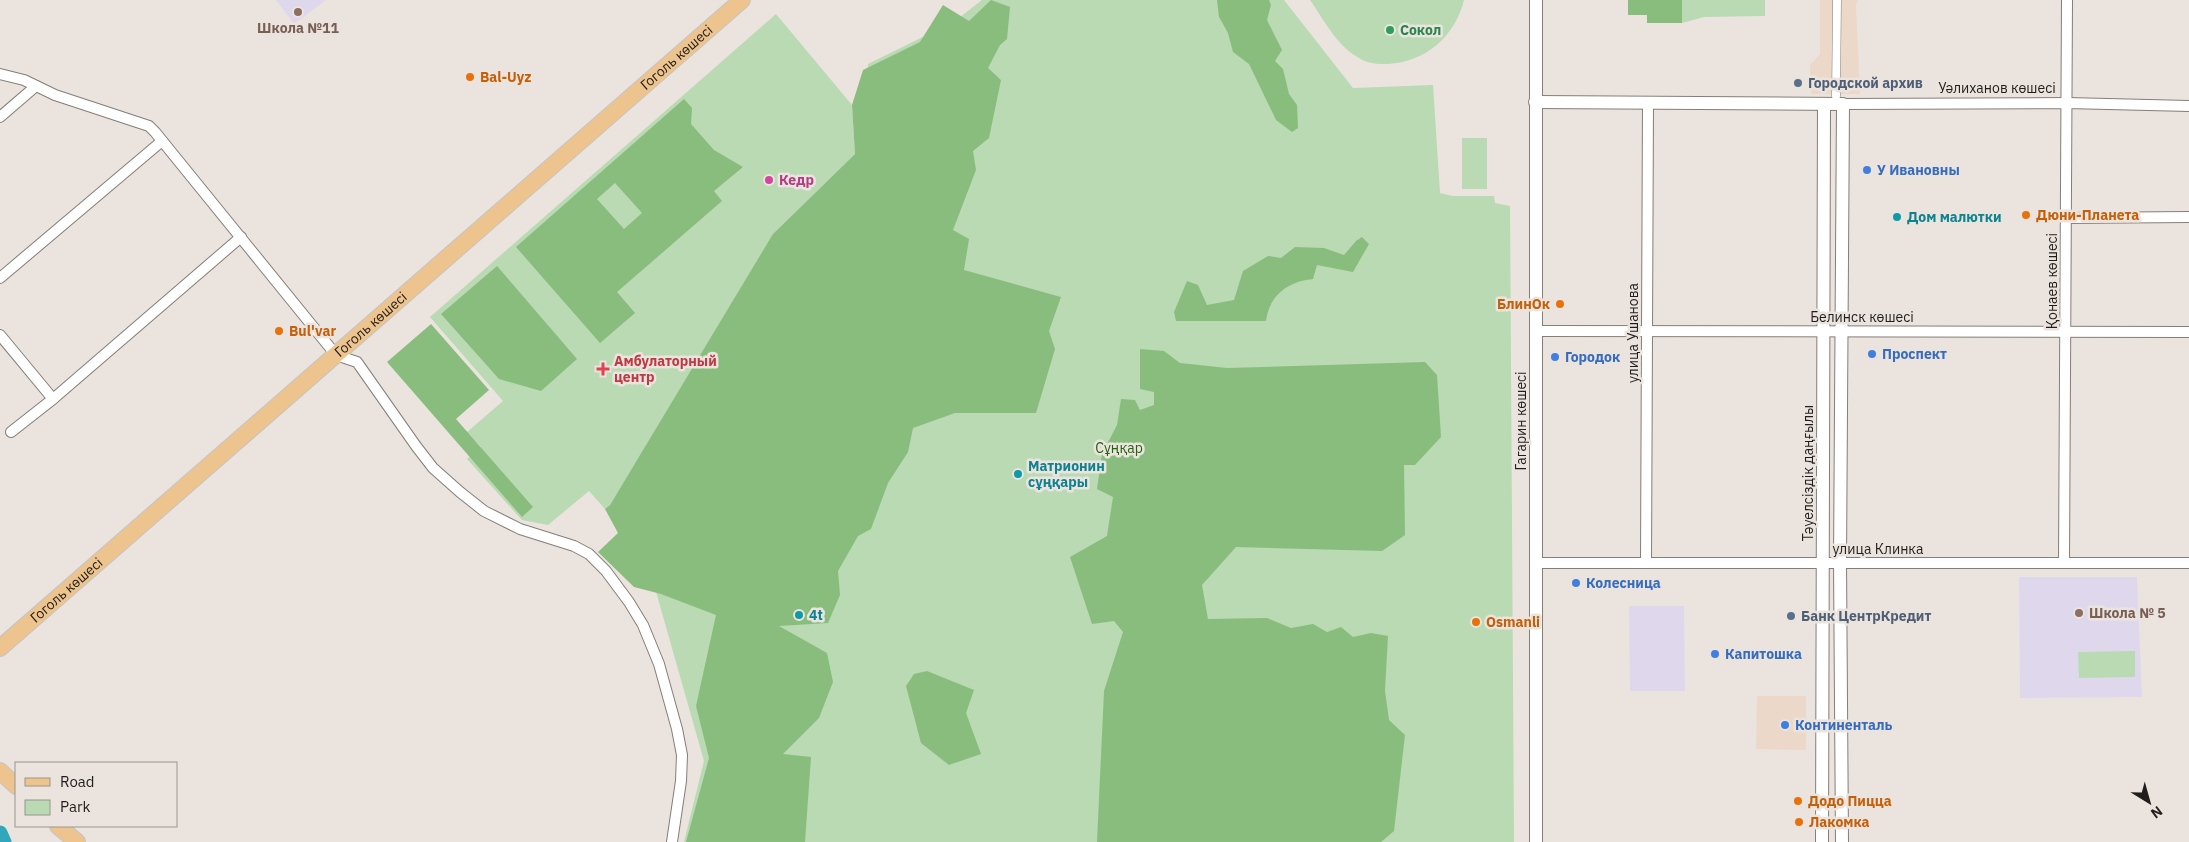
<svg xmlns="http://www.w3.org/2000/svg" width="2189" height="842" viewBox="0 0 2189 842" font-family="'IBM Plex Sans',sans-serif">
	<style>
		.commercial { fill: #ebd8c9 }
		.education { fill: #dfd8ed }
		.green { fill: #b9dab2 }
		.forest { fill: #89bd7d; fill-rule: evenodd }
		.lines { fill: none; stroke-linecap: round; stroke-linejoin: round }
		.river { stroke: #32a7bb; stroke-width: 15 }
		.pedestrian-casing { stroke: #847e78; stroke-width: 9 }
		.minor-casing { stroke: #847e78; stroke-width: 12 }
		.tertiary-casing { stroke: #847e78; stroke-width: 14 }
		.primary-casing { stroke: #c5c4c4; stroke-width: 18 }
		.pedestrian { stroke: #fff; stroke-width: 8 }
		.minor { stroke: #fff; stroke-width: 10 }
		.tertiary { stroke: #fff; stroke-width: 12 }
		.primary { stroke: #eec48e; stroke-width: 16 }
		.education-dot { fill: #8d6e63; stroke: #ebe4de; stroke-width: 2 }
		.leisure-dot { fill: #2e9e5b; stroke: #ebe4de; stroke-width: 2 }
		.food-dot { fill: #e8710a; stroke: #ebe4de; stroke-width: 2 }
		.service-dot { fill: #5c6f8a; stroke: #ebe4de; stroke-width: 2 }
		.shop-dot { fill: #3f7fe0; stroke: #ebe4de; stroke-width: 2 }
		.hotel-dot { fill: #d1479c; stroke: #ebe4de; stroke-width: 2 }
		.culture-dot { fill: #0f9aa8; stroke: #ebe4de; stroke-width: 2 }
		.health-dot { fill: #e0444e; stroke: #ebe4de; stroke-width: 2 }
		.labels { text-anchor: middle; stroke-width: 5; stroke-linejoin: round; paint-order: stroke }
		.education-label { font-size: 14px; font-weight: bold; fill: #785e54; stroke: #ebe4de }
		.leisure-label { font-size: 14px; font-weight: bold; fill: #27864d; stroke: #ebe4de; text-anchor: start }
		.street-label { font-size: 14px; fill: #201d1b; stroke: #ebe4de }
		.food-label { font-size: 14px; font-weight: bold; fill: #c56008; stroke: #ebe4de; text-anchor: start }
		.service-label { font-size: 14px; font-weight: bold; fill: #4e5e75; stroke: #ebe4de; text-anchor: start }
		.shop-label { font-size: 14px; font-weight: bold; fill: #366cbe; stroke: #ebe4de; text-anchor: start }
		.hotel-label { font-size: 14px; font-weight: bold; fill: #b23c85; stroke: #ebe4de; text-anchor: start }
		.culture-label { font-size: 14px; font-weight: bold; fill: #0d838f; stroke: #ebe4de; text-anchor: start }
		.health-label { font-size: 14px; font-weight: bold; fill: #be3a42; stroke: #ebe4de; text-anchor: start }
		.park-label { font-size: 14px; fill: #20630a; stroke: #ebe4de }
	</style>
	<rect width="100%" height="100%" fill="#ebe4de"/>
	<!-- commercial -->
	<g class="commercial">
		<polygon points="1820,0 1858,0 1856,5 1860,94 1811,94 1810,65 1820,54"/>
		<polygon points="1757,696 1806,696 1806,750 1756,749"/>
	</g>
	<!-- education -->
	<g class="education">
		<polygon points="276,0 326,0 294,24"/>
		<polygon points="2019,577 2137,577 2142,697 2020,698"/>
		<polygon points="1629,606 1684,606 1685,691 1630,691"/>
	</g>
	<!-- green -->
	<g class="green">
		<polygon points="982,0 1284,0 1353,88 1433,85 1440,193 1453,196 1494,196 1495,203 1510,206 1514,842 684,842 704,761 649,567 635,464 610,505 605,509 589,491 548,525 522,520 467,459 481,447 467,432 503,401 430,317 776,14 852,105 855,154 773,234 859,154 868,64 955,21"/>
		<path d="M1310 0H1464C1455 37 1425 62 1388 64 1378 64 1368 64 1359 58 1337 46 1324 20 1310 0Z"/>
		<polygon points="1682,0 1765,0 1765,16 1704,17 1682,23"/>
		<rect x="1462" y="138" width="25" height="51"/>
		<polygon points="2135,651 2135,677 2079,678 2078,652"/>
	</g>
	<!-- forest -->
	<g class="forest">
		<polygon points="991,0 1010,7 1007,39 1000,45 988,68 1001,80 989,138 973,151 976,170 953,230 969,239 964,270 1061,297 1049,331 1055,349 1036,413 955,413 913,428 908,452 888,483 871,529 858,536 838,571 840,595 828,623 779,626 827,653 833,682 819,718 783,754 811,757 805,842 686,842 709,758 696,706 716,615 661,594 634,587 598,552 618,533 605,509 610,505 773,234 855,154 852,105 863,70 920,42 943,5 969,21"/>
		<polygon points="1217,0 1269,0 1271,5 1267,20 1282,50 1275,61 1283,69 1289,94 1297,105 1298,128 1292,132 1276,120 1249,64 1233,52 1228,33 1219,17"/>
		<polygon points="1628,0 1682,0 1682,23 1647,23 1647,15 1628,15"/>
		<path d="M684 99 692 108 691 124 714 150 743 167 714 191 722 201 617 292 635 313 600 343 516 247ZM615 183 642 213 624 229 597 199Z"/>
		<path d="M1362 237 1369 244 1353 272 1317 265 1313 279C1289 281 1269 295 1266 321H1176L1174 312 1187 281 1198 285 1207 305 1234 300 1243 271 1268 256 1281 258 1295 247 1324 248 1344 255 1356 241Z"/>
		<polygon points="497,266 577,359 541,391 499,379 441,314"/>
		<polygon points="431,324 489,390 456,419 533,507 522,517 387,362"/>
		<polygon points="1140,349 1164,351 1180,363 1227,368 1425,362 1437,375 1441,437 1415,465 1404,465 1405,535 1382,551 1236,547 1202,585 1208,619 1267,618 1291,628 1313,624 1327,632 1341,627 1353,637 1371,633 1388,636 1385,691 1389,720 1405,735 1394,831 1381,842 1097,842 1104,691 1123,632 1114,621 1092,624 1070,557 1107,536 1113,497 1097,489 1102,454 1117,425 1121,399 1135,400 1140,410 1154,405 1154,392 1140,389"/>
		<polygon points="927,671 974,690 966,713 981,754 949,765 921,743 906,686 914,674"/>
	</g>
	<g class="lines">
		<!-- river -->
		<polyline class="river" points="0,833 4,842"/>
		<!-- pedestrian casing -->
		<g class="pedestrian-casing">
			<polyline id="pedestrian" points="1836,96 1837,0"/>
		</g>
		<!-- minor casing -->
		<g class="minor-casing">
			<g id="minor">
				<polyline points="0,74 24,80 55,95 149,126 155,132 336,355 357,362 416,446 433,468 460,492 484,511 520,529 574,546 589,554 606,571 629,602 643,625 659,664 677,729 682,755 681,781 672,842"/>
				<polyline points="1843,104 2067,103 2189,106"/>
				<polyline points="0,117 36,86"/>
				<polyline points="2066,218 2189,217"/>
				<polyline points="0,278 162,141"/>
				<polyline points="1535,331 2189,332"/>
				<polyline points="0,335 53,399"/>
				<polyline points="11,432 53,399 241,237"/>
				<polyline points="2064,562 2067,0"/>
				<polyline points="1537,563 2189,563"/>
				<polyline points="1646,563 1648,103"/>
			</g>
		</g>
		<!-- tertiary casing -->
		<g class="tertiary-casing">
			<g id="tertiary">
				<polyline points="1536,0 1536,842"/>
				<polyline points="1535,102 1843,104 1840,562 1842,842"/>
				<polyline points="1822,842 1824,104"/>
			</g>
		</g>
		<!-- primary casing -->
		<g class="primary-casing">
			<g id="primary">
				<path id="s1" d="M0 648 742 0"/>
				<polyline points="0,771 16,786"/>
				<polyline points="58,826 77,842"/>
			</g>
		</g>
		<!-- pedestrian -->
		<use href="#pedestrian" class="pedestrian"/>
		<!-- minor -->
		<use href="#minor" class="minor"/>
		<!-- tertiary -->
		<use href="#tertiary" class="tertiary"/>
		<!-- primary -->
		<use href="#primary" class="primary"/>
	</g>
	<!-- markers -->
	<g class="education-dot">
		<circle cx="298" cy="12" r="5"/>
		<circle cx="2079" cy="613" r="5"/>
	</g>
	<circle class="leisure-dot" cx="1390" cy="30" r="5"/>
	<g class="food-dot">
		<circle cx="470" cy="77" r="5"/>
		<circle cx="2026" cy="215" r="5"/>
		<circle cx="1560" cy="304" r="5"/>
		<circle cx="279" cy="331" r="5"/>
		<circle cx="1476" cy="622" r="5"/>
		<circle cx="1798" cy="801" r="5"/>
		<circle cx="1799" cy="822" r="5"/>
	</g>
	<g class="service-dot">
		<circle cx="1798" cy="83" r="5"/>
		<circle cx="1791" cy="616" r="5"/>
	</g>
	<g class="shop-dot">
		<circle cx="1867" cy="170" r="5"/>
		<circle cx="1872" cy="354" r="5"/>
		<circle cx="1555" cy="357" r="5"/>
		<circle cx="1576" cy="583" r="5"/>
		<circle cx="1715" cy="654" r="5"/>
		<circle cx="1785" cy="725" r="5"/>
	</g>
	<circle class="hotel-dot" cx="769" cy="180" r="5"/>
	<g class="culture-dot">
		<circle cx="1897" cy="217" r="5"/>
		<circle cx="1018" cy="474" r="5"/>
		<circle cx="799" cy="615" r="5"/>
	</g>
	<path class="health-dot" d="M600.5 361.5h5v5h5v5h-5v5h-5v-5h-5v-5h5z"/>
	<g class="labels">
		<!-- education labels -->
		<g class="education-label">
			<text x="298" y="33">Школа №11</text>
			<text x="2089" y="618" text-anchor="start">Школа № 5</text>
		</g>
		<!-- leisure labels -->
		<g class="leisure-label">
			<text x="1400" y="35">Сокол</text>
		</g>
		<!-- street labels -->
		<g class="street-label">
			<text dy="5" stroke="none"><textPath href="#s1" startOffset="898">Гоголь көшесі</textPath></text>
			<text x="1997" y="93">Уәлиханов көшесі</text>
			<text transform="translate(2052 281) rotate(-90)" y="5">Қонаев көшесі</text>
			<text x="1862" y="322">Белинск көшесі</text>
			<text dy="5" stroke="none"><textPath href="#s1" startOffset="492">Гоголь көшесі</textPath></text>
			<text transform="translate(1633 333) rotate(-90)" y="5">улица Ушанова</text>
			<text transform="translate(1521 421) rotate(-90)" y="5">Гагарин көшесі</text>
			<text transform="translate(1808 473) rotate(-90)" y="5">Тәуелсіздік даңғылы</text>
			<text x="1878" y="554">улица Клинка</text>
			<text dy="5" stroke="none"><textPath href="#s1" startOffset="88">Гоголь көшесі</textPath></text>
		</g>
		<!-- food labels -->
		<g class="food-label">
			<text x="480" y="82">Bal-Uyz</text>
			<text x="2036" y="220">Дюни-Планета</text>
			<text x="1550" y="309" text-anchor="end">БлинОк</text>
			<text x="289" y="336">Bul'var</text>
			<text x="1486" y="627">Osmanli</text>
			<text x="1808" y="806">Додо Пицца</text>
			<text x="1809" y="827">Лакомка</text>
		</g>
		<!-- service labels -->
		<g class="service-label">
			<text x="1808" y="88">Городской архив</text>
			<text x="1801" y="621">Банк ЦентрКредит</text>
		</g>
		<!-- shop labels -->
		<g class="shop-label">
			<text x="1877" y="175">У Ивановны</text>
			<text x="1882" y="359">Проспект</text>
			<text x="1565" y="362">Городок</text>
			<text x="1586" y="588">Колесница</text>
			<text x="1725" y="659">Капитошка</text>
			<text x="1795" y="730">Континенталь</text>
		</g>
		<!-- hotel labels -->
		<g class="hotel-label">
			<text x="779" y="185">Кедр</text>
		</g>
		<!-- culture labels -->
		<g class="culture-label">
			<text x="1907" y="222">Дом малютки</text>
			<text x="1028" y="471">Матрионин<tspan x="1028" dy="16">сұңқары</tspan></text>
			<text x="809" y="620">4t</text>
		</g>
		<!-- health labels -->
		<g class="health-label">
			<text x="614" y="366">Амбулаторный<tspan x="614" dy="16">центр</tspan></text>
		</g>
		<!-- park labels -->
		<g class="park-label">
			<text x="1119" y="453">Сұңқар</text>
		</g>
	</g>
	<!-- legend -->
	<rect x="15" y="762" width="162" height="65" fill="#ebe4de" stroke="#9a9490"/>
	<rect x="25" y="778" width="25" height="8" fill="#eec48e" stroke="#9a9490"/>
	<text x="60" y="787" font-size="15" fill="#201d1b">Road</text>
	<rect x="25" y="800" width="25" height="15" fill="#b9dab2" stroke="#9a9490"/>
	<text x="60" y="812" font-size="15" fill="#201d1b">Park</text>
	<!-- north arrow -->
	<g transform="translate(2149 802) rotate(143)" stroke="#ebe4de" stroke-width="4" paint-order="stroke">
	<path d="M0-4L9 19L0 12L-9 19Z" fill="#201d1b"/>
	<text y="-8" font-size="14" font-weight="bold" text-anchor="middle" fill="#201d1b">N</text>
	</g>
</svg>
